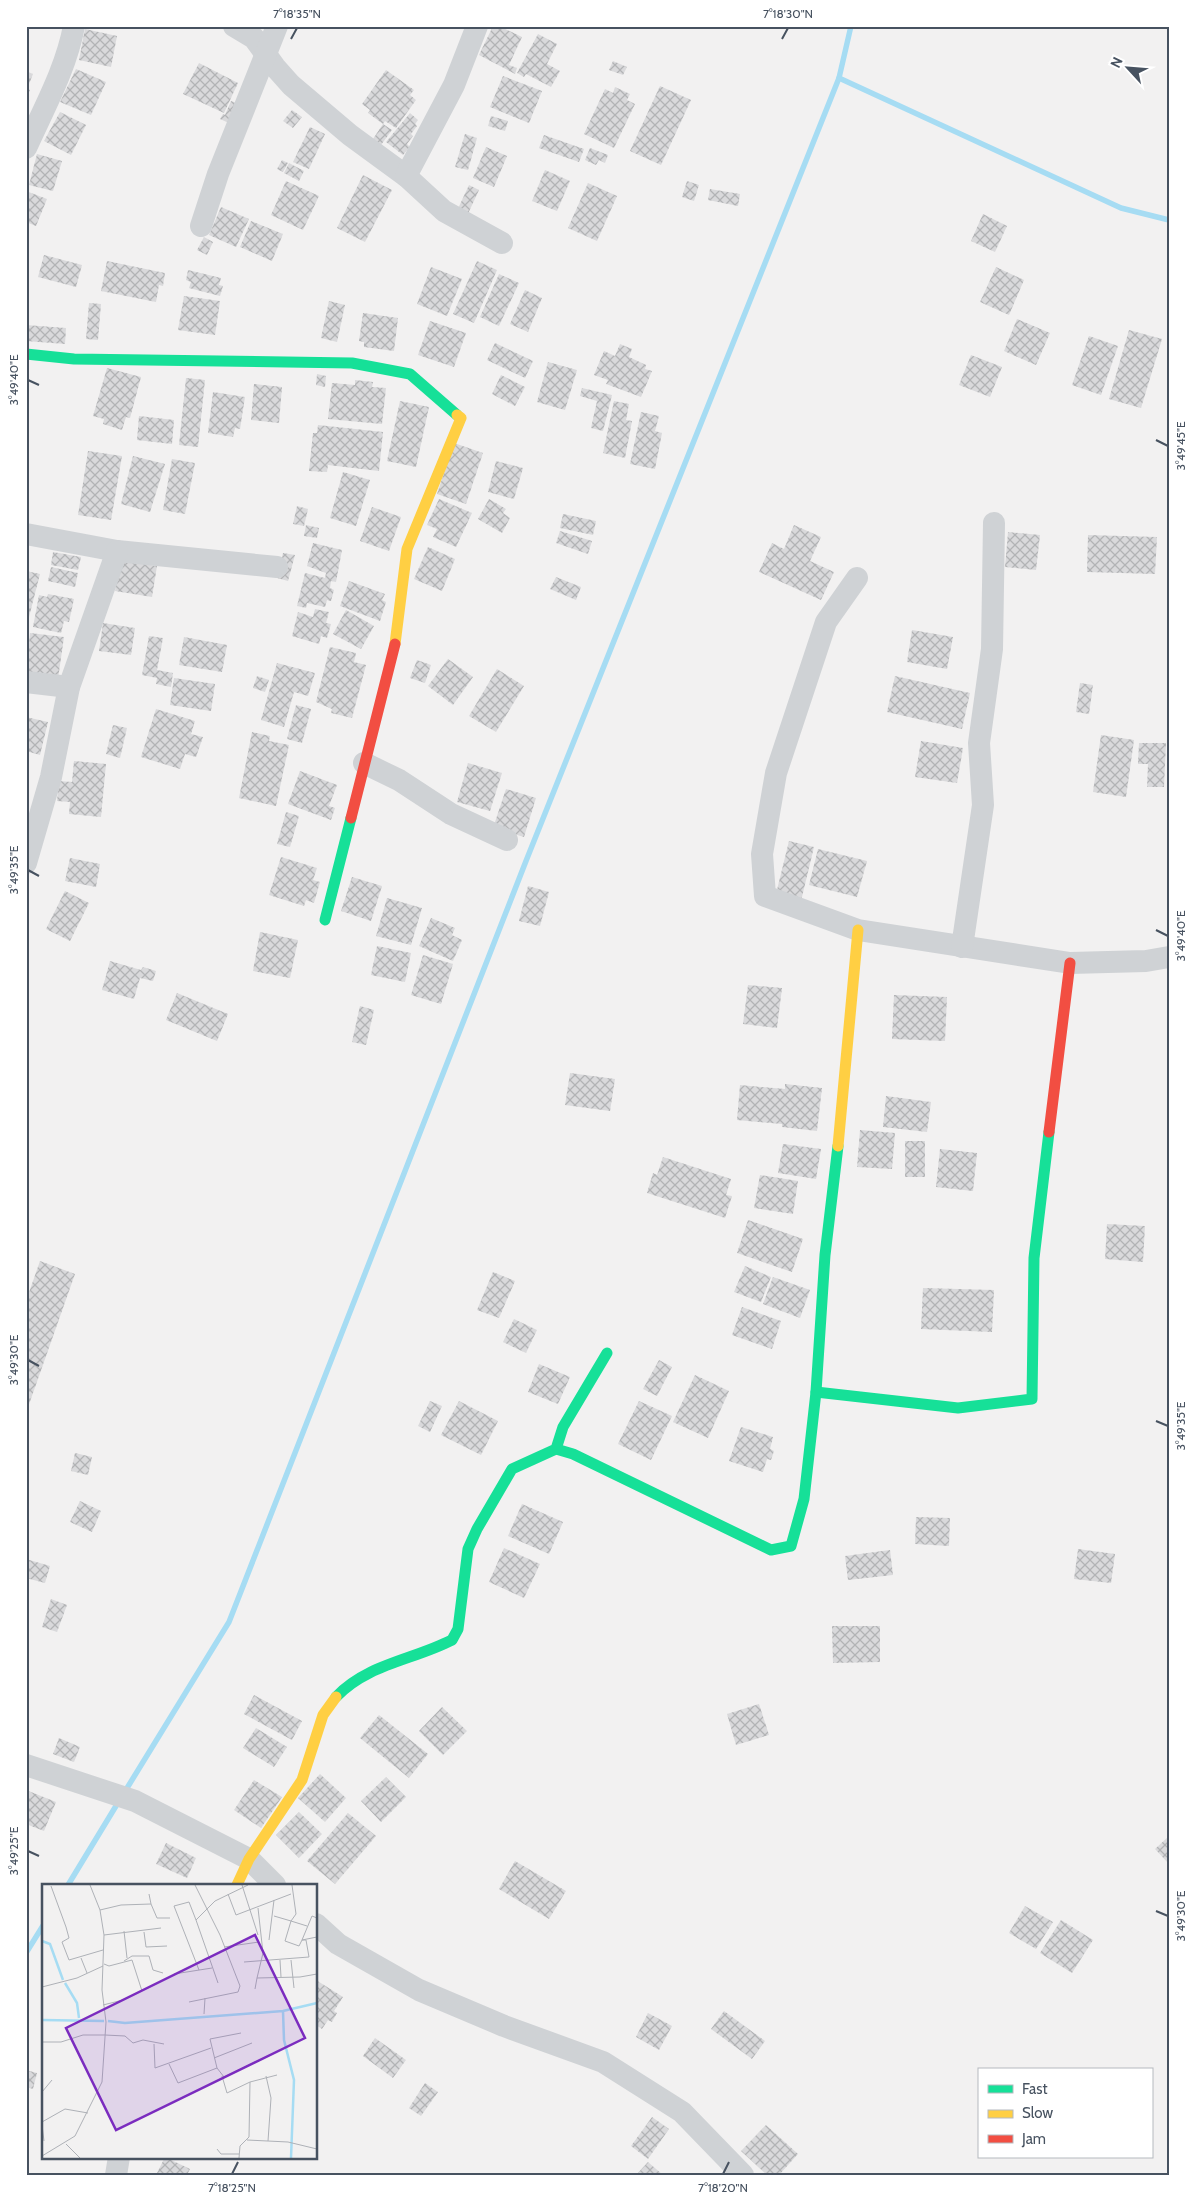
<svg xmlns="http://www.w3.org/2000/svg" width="1195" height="2201" viewBox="0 0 1195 2201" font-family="Cabin,sans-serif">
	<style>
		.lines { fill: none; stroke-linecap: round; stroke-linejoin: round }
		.stream { stroke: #a6dcf3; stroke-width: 5.5 }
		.building { fill: url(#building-cross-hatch) }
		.street { stroke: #cfd2d5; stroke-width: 22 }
		.fast { stroke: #16e098; stroke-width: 11 }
		.slow { stroke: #ffcf43; stroke-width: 11 }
		.jam { stroke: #f24e42; stroke-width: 11 }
		.ticks { fill: none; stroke: #475260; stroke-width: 2 }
		.inset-river { fill: none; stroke: #a6dcf3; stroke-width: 2.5 }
		.inset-road { fill: none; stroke: #aeb1b7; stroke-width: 1 }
		.view { fill: #7b2cbf; fill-opacity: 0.15; stroke: #7b2cbf; stroke-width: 2.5 }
		.inset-edge { fill: none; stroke: #475260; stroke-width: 2.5 }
		.neatline { fill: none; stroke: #475260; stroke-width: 2 }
		.ticks-label { font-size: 12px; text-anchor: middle; fill: #475260 }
	</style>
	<defs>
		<pattern id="building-cross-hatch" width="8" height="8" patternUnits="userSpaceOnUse" patternTransform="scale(1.25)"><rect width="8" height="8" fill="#d9d9db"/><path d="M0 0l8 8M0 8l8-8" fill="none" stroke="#b2b3b5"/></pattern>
	</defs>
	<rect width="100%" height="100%" fill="#f2f1f1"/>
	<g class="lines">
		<!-- stream -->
		<g class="stream">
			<polyline points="839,78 1121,208 1169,220"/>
			<polyline points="124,1793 229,1622 526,861 839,78 851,26"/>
			<polyline points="68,1885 119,1801"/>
			<polyline points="26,1953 44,1924"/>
		</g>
	</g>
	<!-- building -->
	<g class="building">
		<polygon points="493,26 499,26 522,37 509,65 517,68 515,74 479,55"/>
		<polygon points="85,29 117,36 111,67 79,60"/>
		<polygon points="538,34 557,44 547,64 560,71 551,87 526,74 524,77 517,73"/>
		<polygon points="613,61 627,67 623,75 609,70"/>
		<polygon points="199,63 238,83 224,113 183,94"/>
		<polygon points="76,69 106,82 91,115 60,102"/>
		<polygon points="386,70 414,90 410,95 416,100 396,128 385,121 383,124 368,113 370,110 362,104"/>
		<polygon points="26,71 33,74 27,89 30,90 26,99"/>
		<polygon points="503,76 542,91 529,123 490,107"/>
		<polygon points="660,86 691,100 661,165 630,151"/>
		<polygon points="615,87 630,94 627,100 635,104 614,148 584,134 605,89 613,93"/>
		<polygon points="231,101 240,104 231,124 220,119 223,114 225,115"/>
		<polygon points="292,110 302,117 293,128 283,121"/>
		<polygon points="60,112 86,125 71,155 44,141"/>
		<polygon points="410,113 418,120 415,124 417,126 411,134 413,136 407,144 410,147 403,155 386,142"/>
		<polygon points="491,116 508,121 505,131 488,126"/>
		<polygon points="383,124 392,130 381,145 373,139"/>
		<polygon points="310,127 325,134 309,169 293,162"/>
		<polygon points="465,134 477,138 468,170 455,167"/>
		<polygon points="544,135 584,149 579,162 539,148"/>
		<polygon points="486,147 507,156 494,187 473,178"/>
		<polygon points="590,148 608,155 605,163 599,160 596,165 585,160"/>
		<polygon points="37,154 62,161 53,191 29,185"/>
		<polygon points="282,160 288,163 283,172 277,169"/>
		<polygon points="289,163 304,171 299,181 284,173"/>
		<polygon points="545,170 570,181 557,211 532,201"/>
		<polygon points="363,175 392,190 365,242 337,228"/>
		<polygon points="286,181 319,196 303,230 271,215"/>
		<polygon points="687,181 699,185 694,201 682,197"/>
		<polygon points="588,183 617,196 597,241 568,228"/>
		<polygon points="469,185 479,190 466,218 456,213"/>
		<polygon points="710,189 740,194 738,206 708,200"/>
		<polygon points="26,191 47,199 36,226 26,222"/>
		<polygon points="221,207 249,219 236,247 209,235"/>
		<polygon points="983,214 1007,226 995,252 971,241"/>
		<polygon points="251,221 283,234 272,261 240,247"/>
		<polygon points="204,237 213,242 207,255 197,250"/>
		<polygon points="44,255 82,265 76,287 38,277"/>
		<polygon points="107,261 165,273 163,286 159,285 156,302 101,291"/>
		<polygon points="477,261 497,270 474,323 453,314"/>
		<polygon points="431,267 462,279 447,316 417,304"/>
		<polygon points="996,267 1024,280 1009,315 980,302"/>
		<polygon points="188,270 221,278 219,285 223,286 220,296 189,288 191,282 186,280"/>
		<polygon points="499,274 519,283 499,326 480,317"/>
		<polygon points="525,290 542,298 528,332 510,324"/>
		<polygon points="184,296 220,301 215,335 178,330"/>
		<polygon points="329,301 345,305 337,342 321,338"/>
		<polygon points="89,303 101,304 98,340 86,339"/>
		<polygon points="363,313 398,318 394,351 364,347 364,342 359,341"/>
		<polygon points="1017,319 1050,333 1036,365 1004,351"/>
		<polygon points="430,321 466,333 454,367 418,355"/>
		<polygon points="26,325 66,328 65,344 26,341"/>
		<polygon points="1129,330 1162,339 1141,408 1109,399"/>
		<polygon points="1089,336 1118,346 1101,395 1072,385"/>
		<polygon points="495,343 533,361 525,378 487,360"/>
		<polygon points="620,344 632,349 629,357 646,365 645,369 652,371 641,397 606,384 608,380 594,375 604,351 615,356"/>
		<polygon points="971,355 1002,367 990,397 959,385"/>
		<polygon points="548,362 577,370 565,410 537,402"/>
		<polygon points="107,368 141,377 130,418 126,417 122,430 103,424 104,419 93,416"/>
		<polygon points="317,374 326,376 325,387 316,385"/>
		<polygon points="501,375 525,387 515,406 492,394"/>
		<polygon points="186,378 205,380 198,447 179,445"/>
		<polygon points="355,380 373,382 372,387 386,388 382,424 328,419 332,383 355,385"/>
		<polygon points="254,384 282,387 279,423 251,420"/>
		<polygon points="582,388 612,395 603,431 591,428 597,401 580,396"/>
		<polygon points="213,392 245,397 240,429 235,428 233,437 208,433"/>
		<polygon points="400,401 429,407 416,467 387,461"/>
		<polygon points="614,401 629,404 626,420 632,421 625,458 603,453"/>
		<polygon points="641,412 659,416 655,431 662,433 655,469 630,464"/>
		<polygon points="139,416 174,420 172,444 137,440"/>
		<polygon points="318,425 383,432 379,471 328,465 327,472 309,471 313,433 317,433"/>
		<polygon points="454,443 483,453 466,504 437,494"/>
		<polygon points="88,451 122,456 111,520 78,515"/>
		<polygon points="133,456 165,464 150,512 121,504"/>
		<polygon points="172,459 195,463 185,514 163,510"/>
		<polygon points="496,461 523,468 514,499 488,492"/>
		<polygon points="343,472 370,480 356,526 330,518"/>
		<polygon points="439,499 472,513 456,547 433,537 437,529 427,525"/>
		<polygon points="489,499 506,509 503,513 510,518 502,533 478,519"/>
		<polygon points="297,506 308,509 304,526 293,524"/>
		<polygon points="372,507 401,517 389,551 360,541"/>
		<polygon points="563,514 596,521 593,535 560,528"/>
		<polygon points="306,525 319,528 317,538 304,536"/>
		<polygon points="794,525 821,537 810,561 834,572 821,600 759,572 772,543 784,549"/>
		<polygon points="560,531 592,541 588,554 556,543"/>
		<polygon points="1008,532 1040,535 1036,570 1005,567"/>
		<polygon points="1088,535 1157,537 1155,574 1087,572"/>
		<polygon points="313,543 342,550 336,582 331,581 330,588 334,590 331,601 327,600 325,607 307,603 306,608 297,606 305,573 325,578 326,573 307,566"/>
		<polygon points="428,547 455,559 442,591 414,579"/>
		<polygon points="53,552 81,557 78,570 51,565"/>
		<polygon points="283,553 295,555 288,581 277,578"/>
		<polygon points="120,560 157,566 152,597 115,591"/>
		<polygon points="51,567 78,573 75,587 48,581"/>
		<polygon points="26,571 40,574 29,617 26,616"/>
		<polygon points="556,577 581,587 576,600 550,589"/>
		<polygon points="349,581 385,594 382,600 386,602 380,621 340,606"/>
		<polygon points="48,594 74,599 69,622 64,621 61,633 33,627 39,595 47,597"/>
		<polygon points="315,609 329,612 326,623 331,624 327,638 321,636 319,644 292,636 298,612 313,617"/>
		<polygon points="346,610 374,626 361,649 333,634"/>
		<polygon points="103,623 135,628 131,655 99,651"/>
		<polygon points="912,630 953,637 947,669 907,662"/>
		<polygon points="30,633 64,637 58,679 26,675"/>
		<polygon points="149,636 163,638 157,670 173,673 171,687 156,684 157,678 142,675"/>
		<polygon points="184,637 227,645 222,672 179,665"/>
		<polygon points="330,647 356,653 354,662 366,665 352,718 331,713 332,709 316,702"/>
		<polygon points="448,659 473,677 453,705 428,686"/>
		<polygon points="417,660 431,665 425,683 410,678"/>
		<polygon points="277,663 315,673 308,696 294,692 284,727 261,720"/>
		<polygon points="497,669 524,686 496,732 469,716"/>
		<polygon points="257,676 269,680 265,692 253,688"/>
		<polygon points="895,676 970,693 962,729 887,712"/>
		<polygon points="174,678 215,684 211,711 170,705"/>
		<polygon points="1080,683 1093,685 1089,714 1076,712"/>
		<polygon points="296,705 311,709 302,743 287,739"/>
		<polygon points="156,709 195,721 191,734 203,737 196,757 185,754 180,769 141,757"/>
		<polygon points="26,717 48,722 40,755 26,751"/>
		<polygon points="113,725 127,728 120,758 106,754"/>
		<polygon points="252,732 270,736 269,741 289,745 276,806 239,798"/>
		<polygon points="1101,735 1134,740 1126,797 1093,792"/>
		<polygon points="921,741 963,748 957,783 915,777"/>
		<polygon points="1139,743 1166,743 1164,787 1147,787 1148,764 1138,764"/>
		<polygon points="74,761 106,764 101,817 69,814 70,802 57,801 59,781 72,782"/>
		<polygon points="468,763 502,773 490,811 457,802"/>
		<polygon points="300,771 337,785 329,806 335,808 331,820 288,804"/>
		<polygon points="506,789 536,798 524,837 493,828"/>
		<polygon points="286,812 299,816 290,847 277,844"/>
		<polygon points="789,841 814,847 801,901 776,894"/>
		<polygon points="818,849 867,861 857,897 809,885"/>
		<polygon points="281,857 317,868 313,880 320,882 314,903 306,900 304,906 269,895"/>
		<polygon points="70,858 100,864 96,887 65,881"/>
		<polygon points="352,877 382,886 371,921 341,911"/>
		<polygon points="528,886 549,892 540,926 519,921"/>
		<polygon points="65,891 89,903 70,941 46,929"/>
		<polygon points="387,898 422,908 411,945 376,936"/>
		<polygon points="431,918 455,928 452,935 462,940 453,961 419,946"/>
		<polygon points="260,932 298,940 290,978 253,971"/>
		<polygon points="377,946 411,953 405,982 371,975"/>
		<polygon points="423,955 453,964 441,1004 411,995"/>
		<polygon points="110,961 141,970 143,967 156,971 153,981 140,978 134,999 102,990"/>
		<polygon points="748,985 782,988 777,1028 743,1024"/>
		<polygon points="177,993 228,1014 217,1041 166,1020"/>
		<polygon points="894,995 947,997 945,1041 892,1039"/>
		<polygon points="360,1006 374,1010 366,1045 352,1042"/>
		<polygon points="570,1073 615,1079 610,1111 565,1105"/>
		<polygon points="785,1084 822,1088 817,1131 782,1127 782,1124 737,1120 740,1085 785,1089"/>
		<polygon points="886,1096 931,1102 927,1132 883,1127"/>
		<polygon points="860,1130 895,1133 892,1169 857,1167"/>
		<rect x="905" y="1141" width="20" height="36"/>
		<polygon points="783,1144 821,1149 816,1179 778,1173"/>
		<polygon points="940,1149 977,1153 973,1191 936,1187"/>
		<polygon points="663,1157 731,1179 726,1195 732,1196 725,1218 647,1193 653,1173 657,1175"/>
		<polygon points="760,1175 798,1181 793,1214 754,1208"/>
		<polygon points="748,1220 803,1239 792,1272 737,1253"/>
		<polygon points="1107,1224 1145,1226 1143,1262 1105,1259"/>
		<polygon points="40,1261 75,1274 27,1410 26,1301"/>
		<polygon points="745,1266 771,1277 761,1302 734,1292"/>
		<polygon points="493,1272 515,1281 499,1318 477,1310"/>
		<polygon points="773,1277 810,1290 800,1318 763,1304"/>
		<polygon points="923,1288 994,1290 992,1332 921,1329"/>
		<polygon points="742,1307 781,1321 772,1349 732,1335"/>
		<polygon points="514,1319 537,1330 526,1353 503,1342"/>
		<polygon points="659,1360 672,1367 657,1396 643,1389"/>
		<polygon points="539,1364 570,1377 558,1404 528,1392"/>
		<polygon points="695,1375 729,1391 708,1438 673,1422"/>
		<polygon points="430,1401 442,1406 430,1432 418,1426"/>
		<polygon points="459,1401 498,1421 481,1455 441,1435"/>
		<polygon points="639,1401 672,1416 651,1460 618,1444"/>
		<polygon points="741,1427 773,1437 770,1449 774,1451 771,1460 767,1459 763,1472 729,1461"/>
		<polygon points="75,1453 92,1457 88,1475 71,1471"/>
		<polygon points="80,1501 101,1511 92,1532 70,1522"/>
		<polygon points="522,1504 563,1522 549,1554 508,1536"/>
		<polygon points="916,1517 950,1518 949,1546 915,1544"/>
		<polygon points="504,1548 540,1564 524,1598 489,1582"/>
		<polygon points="1078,1549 1115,1554 1111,1583 1074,1579"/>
		<polygon points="890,1550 893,1575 848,1580 845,1556"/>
		<polygon points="26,1559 50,1566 45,1583 26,1578"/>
		<polygon points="51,1599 67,1605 57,1632 42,1627"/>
		<polygon points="832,1626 880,1626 880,1662 833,1663"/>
		<polygon points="254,1695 302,1721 292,1740 244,1714"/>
		<polygon points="759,1704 769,1735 736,1745 727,1714"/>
		<polygon points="442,1707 467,1731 443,1755 419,1731"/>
		<polygon points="379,1715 428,1754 409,1778 360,1738"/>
		<polygon points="256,1728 287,1747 274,1767 243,1748"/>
		<polygon points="59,1738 80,1747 74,1762 53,1754"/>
		<polygon points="320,1774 346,1798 325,1822 298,1798"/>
		<polygon points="386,1777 406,1797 381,1822 361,1801"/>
		<polygon points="254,1780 282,1797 261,1828 234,1810"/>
		<polygon points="26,1790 56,1802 44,1831 26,1824"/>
		<polygon points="299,1812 322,1834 299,1858 276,1835"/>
		<polygon points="348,1813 376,1836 335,1884 307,1861"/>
		<polygon points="1169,1836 1169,1864 1155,1849"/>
		<polygon points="166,1843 196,1858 187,1878 156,1864"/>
		<polygon points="515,1861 566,1891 549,1919 499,1889"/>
		<polygon points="1025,1906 1053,1922 1036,1949 1009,1933"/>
		<polygon points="1061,1920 1093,1940 1072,1973 1040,1953"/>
		<polygon points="316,1980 343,1997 334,2011 337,2013 332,2022 328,2020 322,2029 316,2025"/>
		<polygon points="724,2011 765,2041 752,2059 711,2029"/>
		<polygon points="648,2013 672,2026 659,2050 636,2037"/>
		<polygon points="375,2038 406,2060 393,2078 363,2056"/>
		<polygon points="26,2070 37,2073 33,2089 26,2087"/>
		<polygon points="425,2083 438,2092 421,2116 409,2108"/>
		<polygon points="652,2117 669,2129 648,2159 631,2146"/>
		<polygon points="766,2125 798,2154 779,2175 767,2175 741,2151"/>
		<polygon points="165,2157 190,2169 187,2175 156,2175"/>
		<polygon points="648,2162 663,2175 636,2175"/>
	</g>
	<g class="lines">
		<!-- street -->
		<g class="street">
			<polyline points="234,26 254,38 275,67 291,85 350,135 406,176"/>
			<polyline points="477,26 454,85 406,176 444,211 502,243"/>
			<path d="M26 148C44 108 66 69 74 26"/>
			<polyline points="201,226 218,174 277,26"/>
			<polyline points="26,534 117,551 277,567"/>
			<polyline points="857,578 826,622 776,773 762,854 765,896 858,930 1070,963 1146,961 1169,957"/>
			<polyline points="26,682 69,687"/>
			<polyline points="364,763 399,780 451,814 507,840"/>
			<polyline points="26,863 51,777 69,687 117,551"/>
			<polyline points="962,947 983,805 979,743 992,649 994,523"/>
			<polyline points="26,1765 135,1801 249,1859 275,1885"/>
			<polyline points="316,1924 338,1944 419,1990 504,2026 603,2062 682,2112 743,2175"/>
			<polyline points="116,2175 119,2157"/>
		</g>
		<!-- fast -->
		<g class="fast">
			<polyline points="26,354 74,359 352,363 410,374 457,415"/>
			<polyline points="325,920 351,818"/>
			<polyline points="816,1392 958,1408 1032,1399 1034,1258 1049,1132"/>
			<polyline points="556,1449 573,1454 771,1550 791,1546 804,1499 816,1392 825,1255 838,1146"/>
			<path d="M336 1697C367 1664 413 1660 452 1640L458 1629 468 1549 477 1529 512 1469 556 1449 563 1427 607 1353"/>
		</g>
		<!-- slow -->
		<g class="slow">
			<polyline points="395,644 407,549 461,418 457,415"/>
			<polyline points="838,1146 858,930"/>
			<polyline points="237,1885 249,1859 302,1780 323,1715 336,1697"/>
		</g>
		<!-- jam -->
		<g class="jam">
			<polyline points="351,818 395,644"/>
			<polyline points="1049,1132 1070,963"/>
		</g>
	</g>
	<!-- ticks -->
	<path class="ticks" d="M291 39 297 28M782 39 788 28M28 380 39 385M1156 440 1168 446M28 870 39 876M1156 930 1168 936M28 1360 39 1366M1156 1421 1168 1426M28 1851 39 1856M1156 1911 1168 1916M232 2174 238 2162M723 2174 729 2162"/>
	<!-- overview -->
	<g transform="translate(42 1884)">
		<rect width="275" height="275" fill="#f2f1f1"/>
		<path class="inset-river" d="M0 57 8 60 21 96M23 99 35 119 37 134M241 127 242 156 252 196 249 274M0 136 62 137M66 137 83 139 241 127 275 119"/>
		<path class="inset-road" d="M200 1 216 51M9 2 24 43 27 54 20 58 27 76 61 66M186 10 194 31 249 10M109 20 115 34H128M58 26 79 21 109 20 107 10M232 32 249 37 254 30 250 1M275 34 270 32 260 56 275 53M154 36 147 18 132 22 157 86M82 47 85 74M102 48 104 63 125 62M62 51 119 44M227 56 232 16M182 63 217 58M39 74 45 89M238 76 239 93M249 76 252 104M82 77 90 72H107L111 86 121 89M202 78 267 73 264 56H260L257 62 243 57 249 37 265 42M62 80 67 82 90 76 100 107M132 90 170 84M215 94 221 69 216 24M176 99 154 36 173 17 206 1M0 103 35 94 61 82M213 105 215 94 258 93 275 90M147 118 196 108 198 102 178 51 153 1M61 121 81 116M162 130 163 114M199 149 168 155 175 184 182 193 213 178M0 158H19L41 151H63L83 152 91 159 101 156 122 160M112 160 113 184 169 164M172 174 210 159M127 180 136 199 175 184M180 192 185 209 208 198M224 192 229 214 226 257M0 208 10 196M0 238 23 225 46 229M0 241 2 257M205 256 246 258 275 265M24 260 38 274M175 265 179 270H197M0 272 33 252 60 198 64 138 60 106 62 51 58 26 48 1M197 274 198 262 207 253 208 198 235 191"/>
		<path class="view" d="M213 51 263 154 74 246 24 144Z"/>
		<rect width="275" height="275" class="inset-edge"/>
	</g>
	<!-- border -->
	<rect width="1195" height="2201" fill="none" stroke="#ffffff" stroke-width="55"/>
	<!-- legend -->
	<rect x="978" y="2068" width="175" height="90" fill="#ffffff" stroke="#b5babf"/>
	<rect x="988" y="2085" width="25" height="8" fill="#16e098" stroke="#b5babf"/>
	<text x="1022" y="2094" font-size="15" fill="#475260">Fast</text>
	<rect x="988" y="2110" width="25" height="8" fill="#ffcf43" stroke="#b5babf"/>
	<text x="1022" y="2118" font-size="15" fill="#475260">Slow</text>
	<rect x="988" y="2135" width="25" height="8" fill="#f24e42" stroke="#b5babf"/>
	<text x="1022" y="2144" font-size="15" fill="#475260">Jam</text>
	<!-- north arrow -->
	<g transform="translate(1128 68) rotate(296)" stroke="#ffffff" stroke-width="4" paint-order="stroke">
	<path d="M0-4L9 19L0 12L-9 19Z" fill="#475260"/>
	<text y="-8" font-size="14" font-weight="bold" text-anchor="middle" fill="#475260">N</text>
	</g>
	<rect x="28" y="28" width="1140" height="2146" class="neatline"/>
	<g class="ticks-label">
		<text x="297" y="18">7°18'35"N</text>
		<text x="788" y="18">7°18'30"N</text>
		<text transform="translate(14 380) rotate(-90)" y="4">3°49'40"E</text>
		<text transform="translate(1181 446) rotate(-90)" y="4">3°49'45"E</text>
		<text transform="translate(14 870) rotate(-90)" y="4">3°49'35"E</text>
		<text transform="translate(1181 936) rotate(-90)" y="4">3°49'40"E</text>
		<text transform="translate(14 1360) rotate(-90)" y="4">3°49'30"E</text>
		<text transform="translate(1181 1426) rotate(-90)" y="4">3°49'35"E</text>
		<text transform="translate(14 1851) rotate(-90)" y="4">3°49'25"E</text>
		<text transform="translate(1181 1916) rotate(-90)" y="4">3°49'30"E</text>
		<text x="232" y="2192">7°18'25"N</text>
		<text x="723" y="2192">7°18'20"N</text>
	</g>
</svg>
